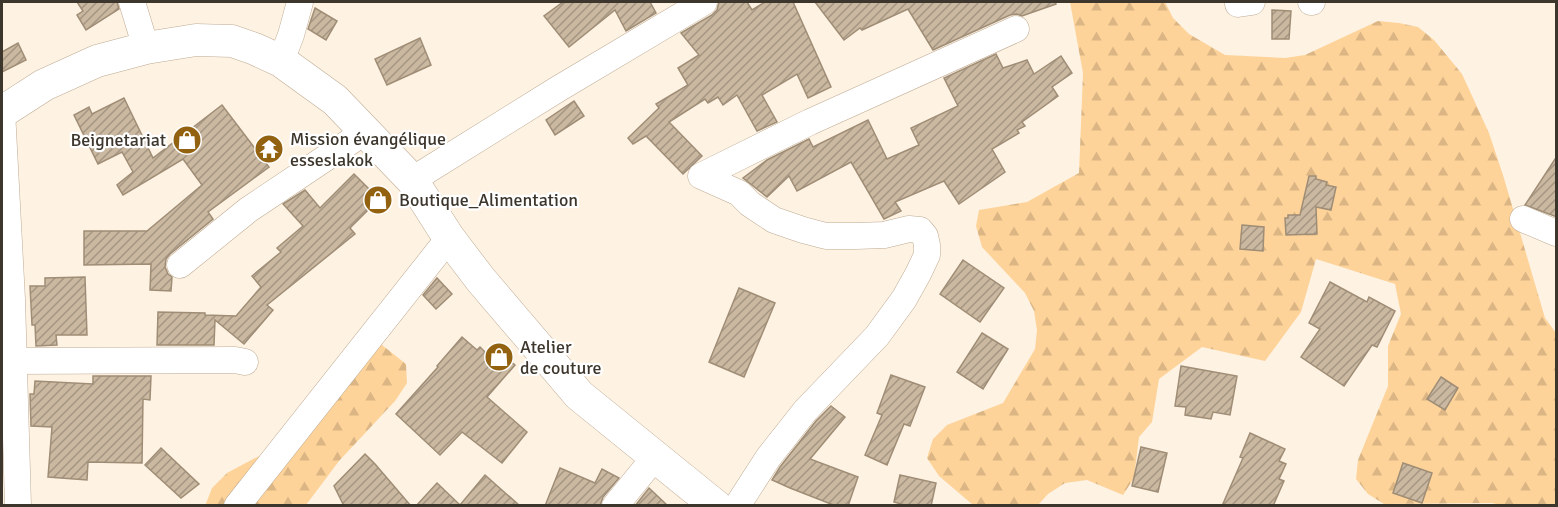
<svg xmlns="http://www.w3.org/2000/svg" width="1558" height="507" viewBox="0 0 1558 507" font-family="Signika,sans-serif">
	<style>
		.forest { fill: url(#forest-firs) }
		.building { fill: url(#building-hatch); stroke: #9f8d76; stroke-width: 1.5 }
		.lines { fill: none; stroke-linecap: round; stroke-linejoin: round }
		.minor-casing { stroke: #beab94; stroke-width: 27 }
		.tertiary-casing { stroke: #beab94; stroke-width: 33 }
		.minor { stroke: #fff; stroke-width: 26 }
		.tertiary { stroke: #fff; stroke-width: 32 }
		.labels { text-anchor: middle; stroke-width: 4.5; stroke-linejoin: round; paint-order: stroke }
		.poi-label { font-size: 18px; fill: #3d362c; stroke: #fff; text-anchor: start }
	</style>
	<defs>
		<pattern id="forest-firs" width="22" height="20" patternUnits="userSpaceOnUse" patternTransform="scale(1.5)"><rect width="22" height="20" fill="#fed399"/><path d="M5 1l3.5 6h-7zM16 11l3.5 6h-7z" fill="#dbb684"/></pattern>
		<pattern id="building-hatch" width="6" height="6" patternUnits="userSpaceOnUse" patternTransform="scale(1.5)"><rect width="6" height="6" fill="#cab8a0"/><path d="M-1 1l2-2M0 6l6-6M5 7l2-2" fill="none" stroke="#a59683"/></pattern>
	</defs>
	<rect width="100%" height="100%" fill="#fef2e3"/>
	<!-- forest -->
	<g class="forest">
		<polygon points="1070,2 1165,2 1173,18 1189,34 1225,55 1285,58 1305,55 1378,21 1399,23 1418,27 1434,40 1462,74 1489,133 1503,175 1545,318 1556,333 1556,505 1504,506 1492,503 1384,504 1368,494 1356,479 1358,460 1388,386 1388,346 1401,314 1395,284 1316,259 1301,312 1265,361 1202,347 1159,379 1152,422 1139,437 1134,478 1123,495 1087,480 1065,483 1048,494 1038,505 973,505 939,476 927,458 933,439 947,425 1003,403 1035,349 1037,330 1034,311 1025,293 982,247 976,226 979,210 1027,202 1079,173 1083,73"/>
		<polygon points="362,344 382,345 406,364 407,383 395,401 339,461 306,505 205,506 212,488 227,473 274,448"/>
	</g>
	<!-- building -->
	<g class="building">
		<polygon points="77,2 117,2 119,9 86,30 77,15 83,11"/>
		<polygon points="563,2 650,2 656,13 626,31 615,10 569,47 544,16"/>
		<polygon points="719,2 747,2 752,10 765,2 793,2 831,87 808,98 797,74 762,95 777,122 757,131 737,95 723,105 718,97 708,103 705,99 669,122 702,156 683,174 646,136 633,144 628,138 659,108 656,104 688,85 678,68 699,55 681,33 712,15 717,10"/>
		<polygon points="815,2 1055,2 1056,4 1022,16 1017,14 1010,15 933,50 908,9 862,30 860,28 844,40"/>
		<polygon points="315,8 337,21 326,40 308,29"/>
		<polygon points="1272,10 1291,11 1289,39 1272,39"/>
		<polygon points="420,38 431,65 387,85 375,59"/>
		<polygon points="18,43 26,60 2,72 2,52"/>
		<polygon points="996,54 1003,68 1027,60 1034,74 1061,56 1072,73 1052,87 1058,96 1022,122 1025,126 1017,130 1019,133 992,149 1005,172 959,204 944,181 895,202 901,211 884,219 851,162 797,191 789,176 767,197 743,178 767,160 809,139 813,147 868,120 887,159 919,145 911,128 958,106 944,78"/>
		<polygon points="124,98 153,158 222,105 269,167 208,212 213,219 170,254 166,259 165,267 168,274 172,277 171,291 150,290 151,264 84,265 84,231 147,231 202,185 183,159 123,195 117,185 133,172 122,152 98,164 74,115 89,107 92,114"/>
		<polygon points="574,101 584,116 555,135 546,120"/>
		<polygon points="1557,156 1557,217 1525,205"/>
		<polygon points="354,174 379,199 350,228 355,234 267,305 273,310 244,344 215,320 214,345 157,345 158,312 205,313 205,315 236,316 261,287 252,276 281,252 277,248 303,226 283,204 305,190 320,208"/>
		<polygon points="1309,176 1316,176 1316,179 1327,182 1326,185 1336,187 1331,210 1316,207 1317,234 1286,235 1285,218 1288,218 1288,215 1300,215"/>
		<polygon points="1242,225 1264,227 1263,251 1240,249"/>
		<polygon points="963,260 1004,288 980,322 940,294"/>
		<polygon points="85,277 87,335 56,335 57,345 36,346 35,325 32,325 30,286 45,286 45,278"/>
		<polygon points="437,278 452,294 436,309 423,295"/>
		<polygon points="1330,282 1367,302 1369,297 1395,311 1377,347 1372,345 1344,386 1301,357 1320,329 1309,323"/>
		<polygon points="739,288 775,303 744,377 709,362"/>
		<polygon points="982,333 1008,349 983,389 957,372"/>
		<polygon points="462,337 477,350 480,347 492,359 499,351 515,365 487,397 527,432 502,463 462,432 440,455 396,414 438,367 437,366"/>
		<polygon points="1181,366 1237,376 1230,415 1213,412 1211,419 1185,415 1186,407 1175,406"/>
		<polygon points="891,375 925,387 910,426 904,424 887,465 865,455 882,415 877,413"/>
		<polygon points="93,376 151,376 150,400 143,399 142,463 88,462 87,480 48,477 52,427 31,426 30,394 34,394 35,381 93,384"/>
		<polygon points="1441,377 1458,388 1445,410 1427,399"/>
		<polygon points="831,406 845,417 810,459 858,477 848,506 836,506 790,488 772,480 780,467 816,421"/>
		<polygon points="1250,433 1285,449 1279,461 1286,464 1279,479 1284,481 1273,506 1222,506 1243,458 1240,457"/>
		<polygon points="1141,447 1167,453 1158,492 1132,486"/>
		<polygon points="161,448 199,484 181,498 145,465"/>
		<polygon points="365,454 375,464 411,506 344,506 334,486"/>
		<polygon points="1403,463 1432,473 1422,503 1393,493"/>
		<polygon points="560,468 595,483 602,469 619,478 603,497 600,506 545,506"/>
		<polygon points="485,475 520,506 416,506 437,483 460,505"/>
		<polygon points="900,475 936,483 931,506 908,506 894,502"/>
		<polygon points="649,488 668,506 635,506"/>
	</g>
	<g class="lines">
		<!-- minor casing -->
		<g class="minor-casing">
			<g id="minor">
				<polyline points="132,2 146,48"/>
				<polyline points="1311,2 1312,2"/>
				<polyline points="1238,4 1252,2"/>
				<polyline points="281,61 291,35 300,2"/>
				<polyline points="2,111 12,299 18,506"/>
				<polyline points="412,180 558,89 704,2"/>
				<polyline points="1523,219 1556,233"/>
				<polyline points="180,265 248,210 366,131"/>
				<polyline points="14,361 235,360 245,362"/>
				<polyline points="237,506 449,238"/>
				<polyline points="615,506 655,457"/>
				<polyline points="737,506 768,458 805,411 877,336 904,299 918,274 927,255 927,245 925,236 920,230 909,229 884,235 856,236 826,236 803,230 774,220 750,204 739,193 701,176 810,122 1016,29"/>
			</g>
		</g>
		<!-- tertiary casing -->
		<g class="tertiary-casing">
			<polyline id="tertiary" points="2,112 44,85 97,61 146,48 196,40 232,41 255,49 281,61 335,100 412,180 449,238 481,280 579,395 716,506"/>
		</g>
		<!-- minor -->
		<use href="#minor" class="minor"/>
		<!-- tertiary -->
		<use href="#tertiary" class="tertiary"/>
	</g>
	<!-- icons -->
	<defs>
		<g id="shop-disc" transform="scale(1.5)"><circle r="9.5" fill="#926210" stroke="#fff"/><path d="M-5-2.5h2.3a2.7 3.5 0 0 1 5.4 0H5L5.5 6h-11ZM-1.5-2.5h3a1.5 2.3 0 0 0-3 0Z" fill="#fff"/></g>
		<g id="temple-disc" transform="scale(1.5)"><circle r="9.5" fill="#926210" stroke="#fff"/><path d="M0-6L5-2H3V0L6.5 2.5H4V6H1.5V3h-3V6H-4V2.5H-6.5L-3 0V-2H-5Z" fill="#fff"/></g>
	</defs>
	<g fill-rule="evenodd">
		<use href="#shop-disc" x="187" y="140"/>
		<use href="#temple-disc" x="269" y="149"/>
		<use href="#shop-disc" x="378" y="200"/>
		<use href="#shop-disc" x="499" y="357"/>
	</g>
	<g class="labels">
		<!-- poi labels -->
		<g class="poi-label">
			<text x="290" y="145">Mission évangélique<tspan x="290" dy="21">esseslakok</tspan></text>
			<text x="166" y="146" text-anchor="end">Beignetariat</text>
			<text x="399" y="206">Boutique_Alimentation</text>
			<text x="520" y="353">Atelier<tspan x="520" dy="21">de couture</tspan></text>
		</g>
	</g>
	<!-- border -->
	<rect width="1558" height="507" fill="none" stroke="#3d362c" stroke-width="6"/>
</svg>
